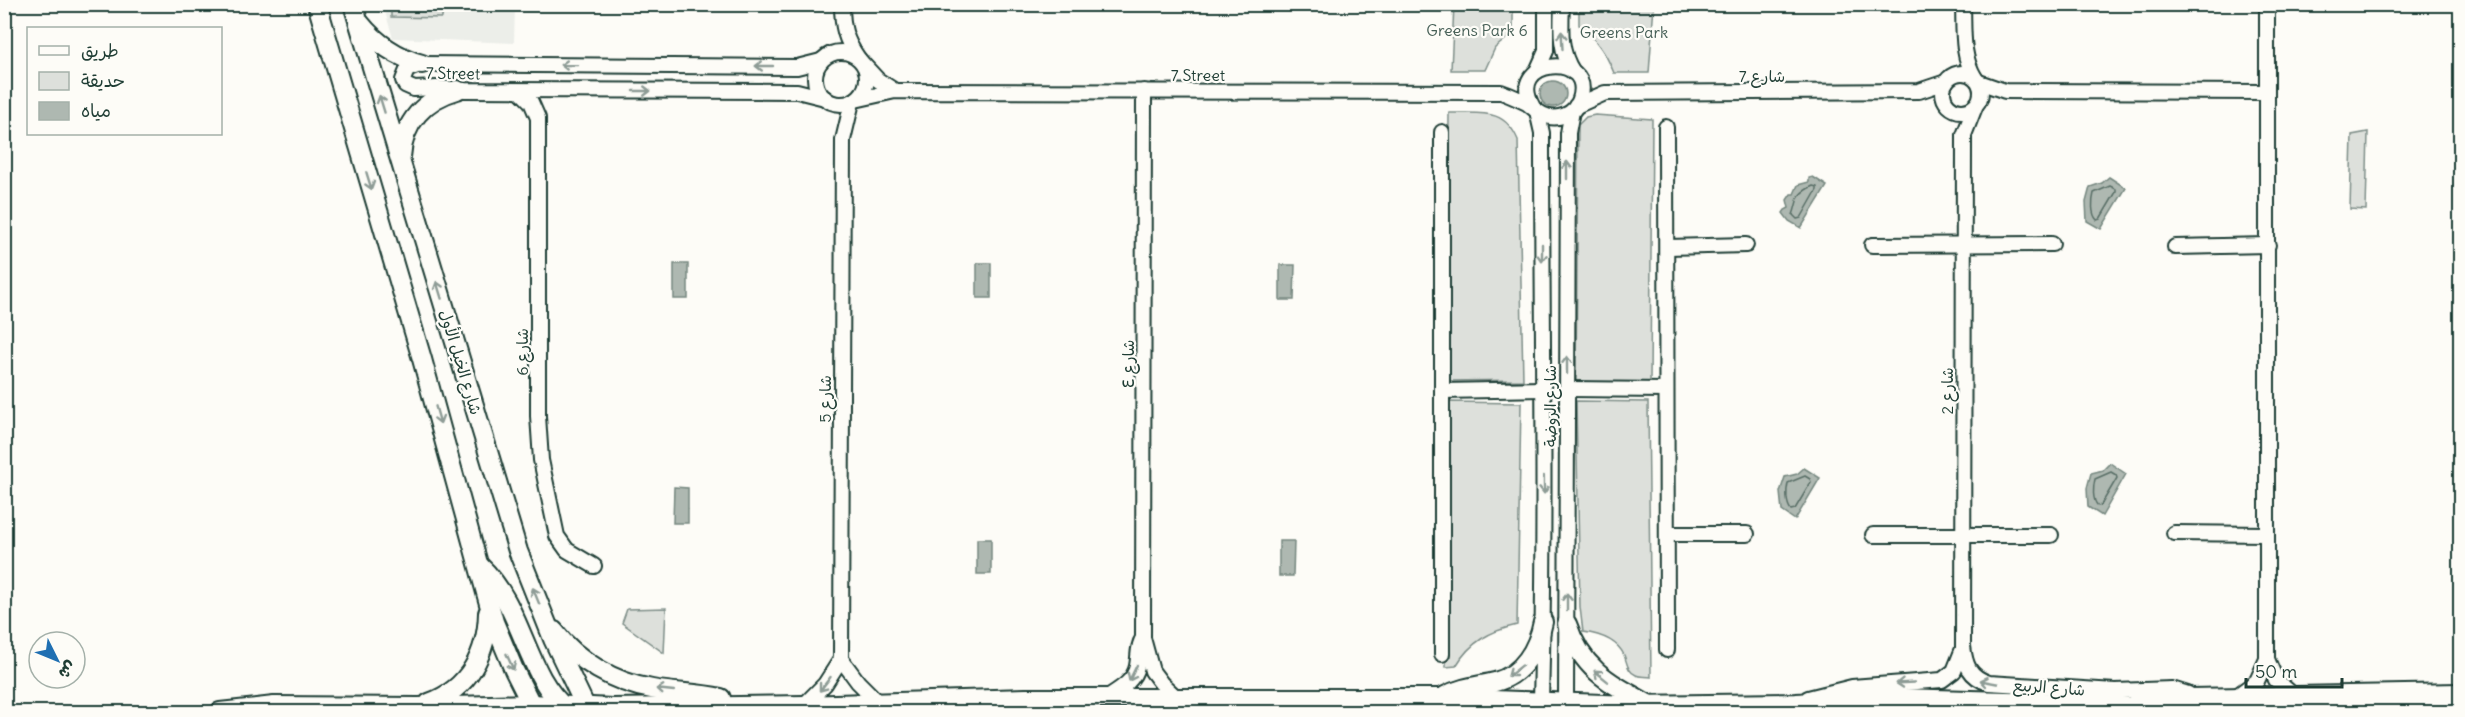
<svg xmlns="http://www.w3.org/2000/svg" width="2465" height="717" viewBox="0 0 2465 717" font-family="Delius,'Playpen Sans Arabic',sans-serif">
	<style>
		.built { fill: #eceee9 }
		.green { fill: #dde0db; stroke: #7e8e88; stroke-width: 1.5 }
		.water { fill: #aeb8b1; stroke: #75877f; stroke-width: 1.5 }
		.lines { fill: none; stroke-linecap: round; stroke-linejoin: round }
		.shore { stroke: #586e66; stroke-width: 1.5 }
		.street-casing { stroke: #1f3d34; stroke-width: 18 }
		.secondary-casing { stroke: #1f3d34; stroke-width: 22 }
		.street { stroke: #fdfcf7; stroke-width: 14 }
		.secondary { stroke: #fdfcf7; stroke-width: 18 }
		.oneway { stroke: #8e9c96 }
		.labels { text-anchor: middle; stroke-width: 4.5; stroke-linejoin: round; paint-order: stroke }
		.park-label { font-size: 16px; fill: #455e55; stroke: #fdfcf7 }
		.street-label { font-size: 16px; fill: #1f3d34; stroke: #fdfcf7 }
	</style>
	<rect width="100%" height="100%" fill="#fdfcf7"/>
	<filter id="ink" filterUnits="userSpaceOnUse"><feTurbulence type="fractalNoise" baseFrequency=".0167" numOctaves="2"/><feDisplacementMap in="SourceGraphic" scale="12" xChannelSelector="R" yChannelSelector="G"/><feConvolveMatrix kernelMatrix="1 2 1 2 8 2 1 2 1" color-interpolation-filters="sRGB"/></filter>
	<g filter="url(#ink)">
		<!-- built -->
		<polygon class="built" points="383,5 515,5 514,43 393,38"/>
		<!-- green -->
		<g class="green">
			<polygon points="391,5 443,5 442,18 391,17"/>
			<polygon points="1454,5 1513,5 1513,33 1495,48 1485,70 1451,70"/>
			<path d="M1579 5H1654L1649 73H1614C1606 53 1596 39 1579 25Z"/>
			<path d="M1449 113C1480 114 1504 107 1518 140L1523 380 1447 381Z"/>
			<polygon points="1595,115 1652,119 1650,383 1576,382 1578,125 1586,117"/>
			<polygon points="2368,132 2366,210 2350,209 2352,135"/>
			<path d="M1576 401 1648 402 1651 677C1646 676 1640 677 1636 675 1627 671 1627 662 1624 655 1617 640 1598 634 1583 632L1580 607Z"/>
			<path d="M1448 402 1521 403 1517 625C1490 631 1470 642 1456 666L1446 667Z"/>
			<polygon points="666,608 664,653 622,623 627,609"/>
		</g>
		<!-- water -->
		<g class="water">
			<circle cx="1553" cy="94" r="13"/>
			<polygon points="1813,177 1827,186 1801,228 1789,221 1783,213 1785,210 1789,208 1787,200 1791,194 1794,194 1798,185 1809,182 1809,178"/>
			<polygon points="2109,177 2126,188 2101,229 2087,221 2086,202 2090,187 2102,183"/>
			<rect x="977" y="263" width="14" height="35"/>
			<rect x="674" y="264" width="14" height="35"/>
			<polygon points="1280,265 1295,265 1294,300 1280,300"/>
			<polygon points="2110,463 2126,474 2102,516 2088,507 2087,488 2091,473 2103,470"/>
			<polygon points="1804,468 1820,478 1795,520 1782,511 1780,492 1785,477 1797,474"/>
			<polygon points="674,487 688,488 688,523 673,523"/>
			<rect x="977" y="539" width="14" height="35"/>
			<polygon points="1279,541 1294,541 1293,576 1279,576"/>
		</g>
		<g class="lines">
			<!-- shore -->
			<g class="shore">
				<path d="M1813 186 1817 187V190L1801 218 1797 219 1793 215C1799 199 1794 195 1813 186Z"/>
				<path d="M2110 186 2116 189V192L2100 219 2097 220C2091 214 2092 201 2094 193Z"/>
				<path d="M2111 472 2116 475 2117 478 2101 505 2098 506C2092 500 2093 487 2095 479Z"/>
				<path d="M1805 476 1810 479 1811 482 1795 509 1791 510C1786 504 1786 491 1788 483Z"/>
			</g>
			<!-- street casing -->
			<g class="street-casing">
				<g id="street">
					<path d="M842 4C842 26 845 40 858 58"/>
					<path d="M1562 4C1561 29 1559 51 1573 72"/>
					<path d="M1963 4C1964 30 1961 55 1975 78"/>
					<polyline points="2267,4 2267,659 2276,680 2293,695"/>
					<circle cx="841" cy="78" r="26"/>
					<polyline points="821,61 797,67 422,64 407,70 403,80 405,85 414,89 437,88 465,90 797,91 825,98"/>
					<polyline points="865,66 878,80 895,91"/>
					<polyline points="1537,71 1546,51 1546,4"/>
					<circle cx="1962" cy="92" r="19"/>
					<polyline points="1979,82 2005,91 2267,92"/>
					<polyline points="520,91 531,102 538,118 538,416 541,460 557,536 567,550 594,566"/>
					<polyline points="1144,91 1143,638 1152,671 1161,683 1177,698"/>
					<path d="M855 100 895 91 1501 92C1510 95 1518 99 1527 103 1532 107 1536 111 1542 114 1556 122 1575 115 1580 99 1595 51 1504 58 1533 107"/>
					<polyline points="1576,106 1605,93 1919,91 1946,82"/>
					<path d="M1975 107 1964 135 1963 646C1965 664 1969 677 1989 683L2115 691 2172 689 2188 694"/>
					<path d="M1537 111 1542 133C1542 322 1546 512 1541 701"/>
					<polyline points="1666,127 1667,650"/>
					<polyline points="1442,132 1442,654"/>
					<polyline points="1872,245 2052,244"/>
					<polyline points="1668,247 1746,245"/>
					<polyline points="2175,247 2268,245"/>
					<polyline points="1567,389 1666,390"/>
					<polyline points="1442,391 1542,389"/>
					<polyline points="2174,533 2266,534"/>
					<polyline points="1667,534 1747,534"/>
					<polyline points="1873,535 2051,535"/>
					<polyline points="841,659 858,682 879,703"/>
					<polyline points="2238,695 2257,681 2267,659"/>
					<path d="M1106 698C1118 690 1134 682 1137 666 1139 656 1137 647 1143 638"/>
					<polyline points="1808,698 1852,687 1942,680 1954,671 1962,651"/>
					<polyline points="1566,702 1568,133 1572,111"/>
					<polyline points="804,705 825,684 841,659 843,140 852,102"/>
				</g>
			</g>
			<!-- secondary casing -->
			<g class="secondary-casing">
				<g id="secondary">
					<polyline points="317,4 422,359 494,622 514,670 535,712"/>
					<polyline points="353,4 518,551 553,639 588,712"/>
					<path d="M360 23C376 43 397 57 422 64"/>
					<path d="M401 157C403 122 425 99 457 90"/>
					<path d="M480 566C524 607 525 676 567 709"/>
					<path d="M1567 624C1582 670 1610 683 1650 705"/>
					<path d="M554 631C577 661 615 683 652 689 675 693 698 693 721 698"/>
					<path d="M1445 696C1462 687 1478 686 1495 682 1523 675 1538 648 1543 622"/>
					<polyline points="2138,699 2460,693"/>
					<path d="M429 703C469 689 487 653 488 613"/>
					<polyline points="220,712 274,706 418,707 531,704 612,708 804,705 1026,698 1440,698 1630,705 1796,703 1899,698 2079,703 2191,711 2460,710"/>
				</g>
			</g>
			<!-- street -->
			<use href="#street" class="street"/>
			<!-- secondary -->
			<use href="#secondary" class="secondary"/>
		</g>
		<!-- one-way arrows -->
		<defs><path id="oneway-shaft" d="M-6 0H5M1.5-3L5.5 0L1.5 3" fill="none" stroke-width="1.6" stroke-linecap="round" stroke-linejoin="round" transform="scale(1.5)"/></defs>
		<g class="oneway">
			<use href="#oneway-shaft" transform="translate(1562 40) rotate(-93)"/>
			<use href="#oneway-shaft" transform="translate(569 65) rotate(-179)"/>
			<use href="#oneway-shaft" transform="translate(764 66) rotate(-180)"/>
			<use href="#oneway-shaft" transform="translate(642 91)"/>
			<use href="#oneway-shaft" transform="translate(382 104) rotate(-107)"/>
			<use href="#oneway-shaft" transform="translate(1567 170) rotate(-90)"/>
			<use href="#oneway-shaft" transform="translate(369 181) rotate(73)"/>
			<use href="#oneway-shaft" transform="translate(1542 253) rotate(90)"/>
			<use href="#oneway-shaft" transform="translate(439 290) rotate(-107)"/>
			<use href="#oneway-shaft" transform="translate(1567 365) rotate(-90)"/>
			<use href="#oneway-shaft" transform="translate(438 415) rotate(74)"/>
			<use href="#oneway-shaft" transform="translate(1544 485) rotate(89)"/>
			<use href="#oneway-shaft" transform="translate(536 596) rotate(-112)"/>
			<use href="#oneway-shaft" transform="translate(1567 602) rotate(-90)"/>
			<use href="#oneway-shaft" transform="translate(510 662) rotate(66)"/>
			<use href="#oneway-shaft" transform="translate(1515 671) rotate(142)"/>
			<use href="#oneway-shaft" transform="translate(1133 673) rotate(116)"/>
			<use href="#oneway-shaft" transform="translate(1601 676) rotate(-141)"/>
			<use href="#oneway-shaft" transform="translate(1989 682) rotate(-169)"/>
			<use href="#oneway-shaft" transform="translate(1905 683) rotate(177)"/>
			<use href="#oneway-shaft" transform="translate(825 684) rotate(128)"/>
			<use href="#oneway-shaft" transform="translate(665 690) rotate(-174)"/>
		</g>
	</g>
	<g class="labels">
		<!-- park labels -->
		<g class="park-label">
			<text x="1477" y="36">Greens Park 6</text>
			<text x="1624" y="38">Greens Park</text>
		</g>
		<!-- street labels -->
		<g class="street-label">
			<text transform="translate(453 73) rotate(1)" y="6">7 Street</text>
			<text x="1198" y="81">7 Street</text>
			<text x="1762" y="82">شارع 7</text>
			<text transform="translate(522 352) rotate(-90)" y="6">شارع 6</text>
			<text transform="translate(461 362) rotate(73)" y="6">شارع الخيل الأول</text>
			<text transform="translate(1128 364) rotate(-90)" y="6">شارع ٤</text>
			<text transform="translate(1947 391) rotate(-90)" y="6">شارع 2</text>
			<text transform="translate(825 399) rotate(-90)" y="6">شارع 5</text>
			<text transform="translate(1550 406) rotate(-90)" y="6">شارع الروضة</text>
			<text transform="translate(2049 687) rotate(4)" y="6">شارع الربيع</text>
		</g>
	</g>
	<!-- margin -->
	<rect width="2465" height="717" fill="none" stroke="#fdfcf7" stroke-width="24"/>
	<rect x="12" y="12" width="2441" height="693" fill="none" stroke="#1f3d34" stroke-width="2" filter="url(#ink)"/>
	<!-- legend -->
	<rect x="27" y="27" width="195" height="108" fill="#fdfcf7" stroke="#a4b0a9" stroke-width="1.5"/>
	<rect x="39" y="46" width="30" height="9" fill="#fdfcf7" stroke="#a4b0a9" stroke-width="1.5"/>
	<text x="81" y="57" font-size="18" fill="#1f3d34">طريق</text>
	<rect x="39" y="72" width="30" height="18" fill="#dde0db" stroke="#a4b0a9" stroke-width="1.5"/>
	<text x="81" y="87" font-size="18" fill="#1f3d34">حديقة</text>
	<rect x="39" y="102" width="30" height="18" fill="#aeb8b1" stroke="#a4b0a9" stroke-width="1.5"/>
	<text x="81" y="117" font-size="18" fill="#1f3d34">مياه</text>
	<!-- north arrow -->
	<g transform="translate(57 660) rotate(133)"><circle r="28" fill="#fdfcf7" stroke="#a4b0a9" stroke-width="1.5"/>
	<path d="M0-4.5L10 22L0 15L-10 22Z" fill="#1f6fb2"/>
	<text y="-9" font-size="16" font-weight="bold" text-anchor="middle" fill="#1f3d34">ش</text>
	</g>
	<!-- scale -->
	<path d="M2246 678v9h96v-9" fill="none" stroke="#1f3d34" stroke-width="3"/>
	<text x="2255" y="678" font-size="18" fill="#1f3d34" stroke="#fdfcf7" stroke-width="4.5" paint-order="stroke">50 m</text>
</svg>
